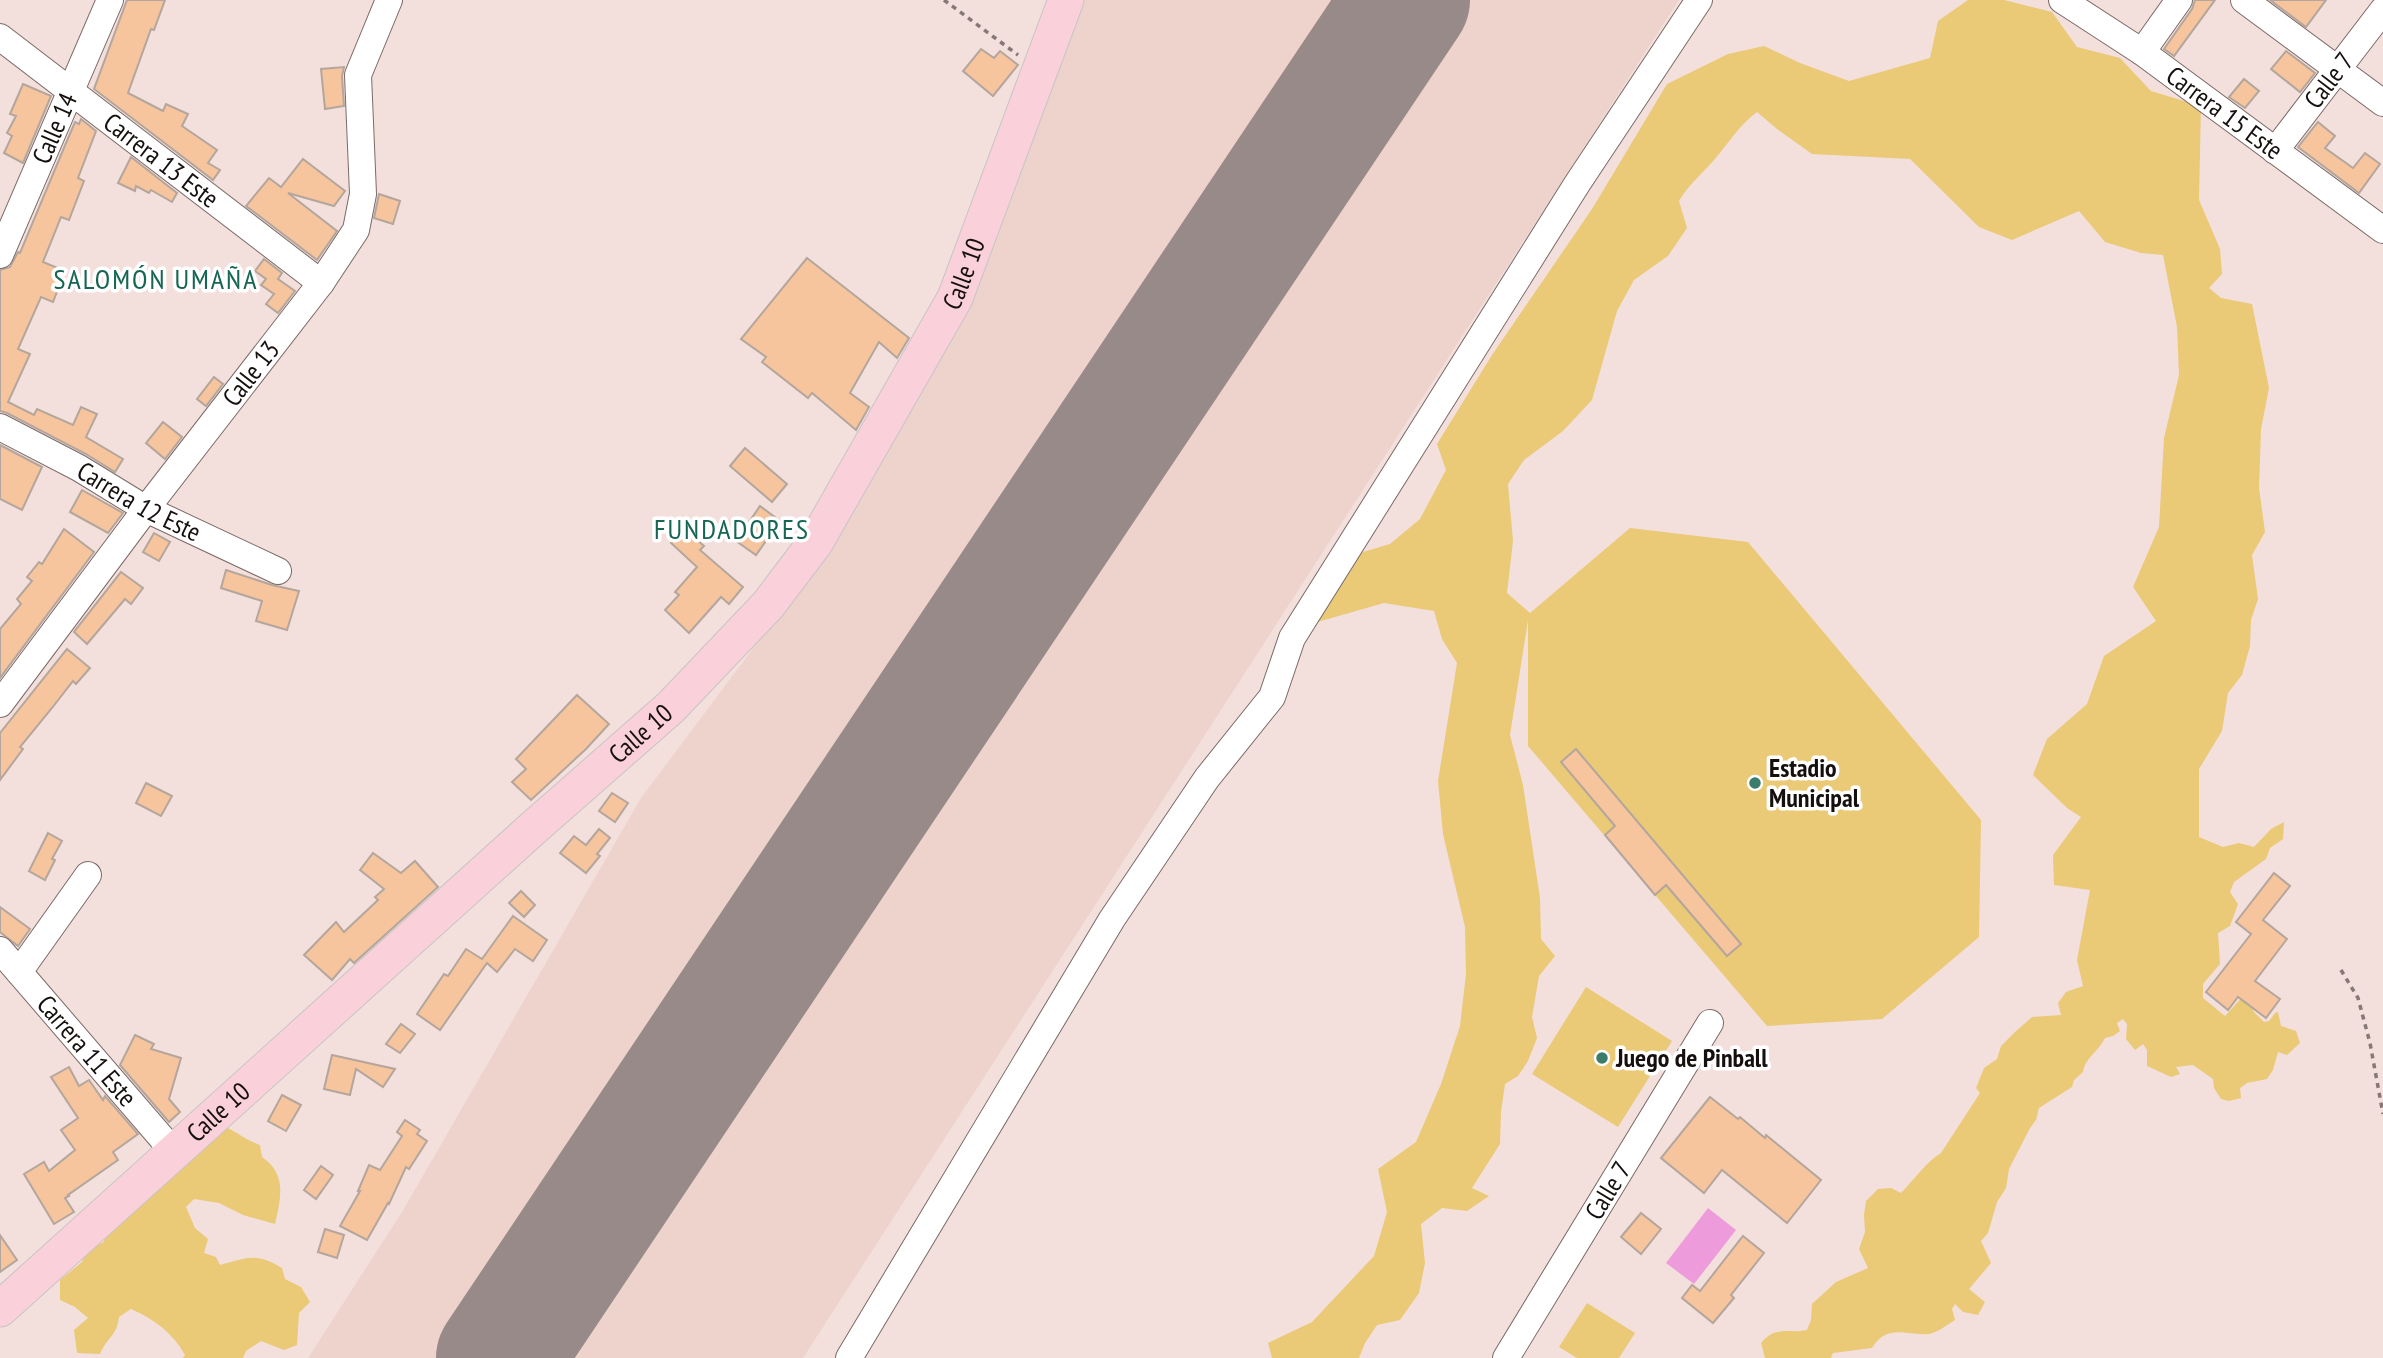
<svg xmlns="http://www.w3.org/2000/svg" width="2383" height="1358" viewBox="0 0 2383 1358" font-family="'PT Sans Narrow',sans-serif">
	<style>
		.built { fill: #eed3cd }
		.green { fill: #eac977 }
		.water { fill: #ee9bdc }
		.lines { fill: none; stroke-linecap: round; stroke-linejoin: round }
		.runway { stroke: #988a88; stroke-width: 126 }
		.building { fill: #f6c49d; stroke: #b4a69c; stroke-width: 2 }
		.minor-casing { stroke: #7b6a67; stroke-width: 28 }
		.major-casing { stroke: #c7c5c5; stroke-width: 37 }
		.path { stroke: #857876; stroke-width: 3.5; stroke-dasharray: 5 5; stroke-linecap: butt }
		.minor { stroke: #fff; stroke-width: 26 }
		.major { stroke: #fad0da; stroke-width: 35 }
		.poi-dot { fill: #3c7c6a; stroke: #fff; stroke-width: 2.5 }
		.labels { text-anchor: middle; stroke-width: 7; stroke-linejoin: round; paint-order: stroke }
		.street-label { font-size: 26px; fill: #150f0e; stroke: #fff }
		.poi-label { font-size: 26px; font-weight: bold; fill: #150f0e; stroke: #fff; text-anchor: start }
		.neighbourhood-label { font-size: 28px; letter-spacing: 2px; fill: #166653; stroke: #fff }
	</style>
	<rect width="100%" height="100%" fill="#f3e0dc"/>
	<!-- built -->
	<polygon class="built" points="1082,0 1679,0 803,1358 308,1358 402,1212 641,798 826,551"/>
	<!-- green -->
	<g class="green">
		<path d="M1968 0H2004L2052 12 2077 47 2120 58 2151 91 2201 106 2199 200 2220 249 2222 274 2209 288 2221 298 2252 304 2269 388 2261 429 2259 488 2265 532 2252 555 2258 599 2251 620 2250 646 2242 675 2228 693 2222 731 2199 769V837L2223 847 2239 843 2254 847 2271 829 2284 822 2283 839 2270 848 2266 859 2234 882 2230 892 2238 904 2230 926 2218 933 2220 964 2203 984V998L2225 1016 2246 993 2254 1003 2253 1011 2264 1022 2269 1021 2275 1013 2278 1012 2281 1026 2296 1031 2300 1043 2287 1055 2278 1052 2273 1070 2267 1079 2247 1083 2240 1088 2241 1098 2229 1101 2221 1099 2214 1088 2213 1079 2193 1065 2176 1067 2180 1074 2171 1077 2147 1066V1050L2143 1044 2135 1050 2126 1039 2127 1024 2123 1019 2117 1023 2120 1031 2113 1036 2105 1038C2099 1051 2085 1058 2083 1072L2074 1080 2072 1087 2039 1108 2036 1120 2030 1128 2009 1169 2006 1188 1997 1202 1988 1233 1981 1241 1991 1263 1969 1289 1985 1302 1978 1315 1963 1312 1955 1304 1952 1309 1955 1320C1947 1325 1938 1332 1929 1334 1905 1336 1888 1323 1872 1348L1833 1353 1831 1358H1765L1761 1343C1776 1325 1787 1334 1807 1330L1811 1320 1812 1304 1836 1282 1868 1268 1859 1249 1865 1232 1864 1215 1866 1201 1878 1189 1891 1188 1901 1193C1913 1181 1927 1161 1941 1153L1980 1093 1976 1088 1984 1068 1997 1059 2001 1046 2015 1032 2032 1017 2061 1015 2058 1003 2066 992 2083 986 2077 960 2090 890 2054 885 2053 855 2081 817 2067 808 2033 775 2047 739 2087 704 2104 656 2156 621 2133 587 2159 527 2164 438 2179 375 2177 327 2163 255 2141 253 2105 242 2079 211 2012 240 1979 227 1910 159 1812 154 1777 129 1757 112C1741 124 1732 138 1719 154 1706 171 1690 182 1679 201L1687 228 1668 256 1634 280 1617 311 1592 400 1563 431 1524 460 1508 484 1513 541 1507 593 1530 613 1630 528 1748 542 1981 820 1979 937 1882 1019 1767 1026 1528 746V620L1510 735 1523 785 1540 898 1541 939 1555 956 1539 976 1532 1017 1537 1038 1528 1061 1518 1076 1505 1084 1501 1112 1500 1144 1472 1188 1489 1196 1467 1211 1442 1208 1421 1224 1425 1263 1419 1293 1400 1320 1377 1325 1365 1343 1359 1358H1272L1268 1343 1312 1322 1374 1256 1387 1212 1378 1169 1416 1142 1441 1084 1460 1026 1466 974 1465 927 1443 834 1438 781 1457 663 1442 639 1434 611 1384 603 1314 623 1356 554 1390 544 1420 519 1446 470 1437 444 1492 355 1592 209 1667 84 1728 54 1764 46 1800 63 1849 81 1930 58 1938 21Z"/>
		<polygon points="1586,987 1672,1041 1618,1127 1532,1074"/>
		<path d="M217 1122C232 1129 244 1139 260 1145L262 1157C287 1174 281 1198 275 1224L243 1215 219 1203 194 1199 186 1207 195 1228 208 1239 204 1253 216 1257 220 1265C248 1258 255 1252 282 1268L285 1279 301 1287 310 1302 299 1313 297 1345 284 1350 261 1341 246 1351 243 1358H183L185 1355C173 1333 154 1319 131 1309L119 1317C117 1336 107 1337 100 1354L77 1353 74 1330 88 1318 75 1307 60 1300V1280L82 1262 86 1250 104 1242 106 1231Z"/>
		<polygon points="1587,1303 1635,1333 1619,1358 1577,1358 1559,1347"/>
	</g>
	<!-- water -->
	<polygon class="water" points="1708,1208 1736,1230 1694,1284 1666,1263"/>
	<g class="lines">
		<!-- runway -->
		<polyline class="runway" points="499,1358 1407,0"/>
	</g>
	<!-- building -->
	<g class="building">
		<polygon points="127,0 165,0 154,30 151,29 128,93 163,111 166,104 188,114 182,126 217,150 208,163 220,170 213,180 94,89"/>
		<polygon points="2195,0 2215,0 2174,56 2164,49 2192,9"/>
		<polygon points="2270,0 2326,0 2306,27"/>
		<polygon points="981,49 994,58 1000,51 1018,65 993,96 963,71"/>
		<polygon points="2286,51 2315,73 2300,92 2271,69"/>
		<polygon points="344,67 342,76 344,106 325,109 321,69"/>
		<polygon points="2244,79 2259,91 2245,108 2229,97"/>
		<polygon points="23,84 51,96 23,163 4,153 12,136 7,133 16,116 10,114"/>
		<polygon points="81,119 96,131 78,178 84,181 69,220 61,217 43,262 65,271 53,302 41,297 18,349 30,354 8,402 34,415 37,409 73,425 81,407 97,414 86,437 123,459 115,472 86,454 7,413 0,411 0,270 10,267 18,252 20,253 66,143 75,122 79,124"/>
		<polygon points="2318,122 2335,136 2325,148 2353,168 2365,153 2380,164 2359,193 2298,147"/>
		<polygon points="131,157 177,193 172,202 151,190 149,193 136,186 135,191 118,183"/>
		<polygon points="303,159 345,191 334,206 288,193 337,231 317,260 246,206 269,178 281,187"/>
		<polygon points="379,194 400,201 393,224 374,218"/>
		<polygon points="807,258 909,338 897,358 879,342 850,393 869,407 856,430 812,393 808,398 762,362 766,357 741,339"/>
		<polygon points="264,259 282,273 278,279 295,291 278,313 266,304 274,294 261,285 266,279 255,271"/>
		<polygon points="214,377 223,384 206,406 197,399"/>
		<polygon points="163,422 182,437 165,459 146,443"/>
		<polygon points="0,445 42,467 22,510 0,499"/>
		<polygon points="745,448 787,484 772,502 730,466"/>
		<polygon points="82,490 123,513 108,533 70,512"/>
		<polygon points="760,506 780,521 756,555 736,541"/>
		<polygon points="684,528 704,546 700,550 743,587 729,604 721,597 689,633 665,610 679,595 675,592 697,567 671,543"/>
		<polygon points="64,529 94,552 0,678 0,629 21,604 17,599 32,581 27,577 39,562 42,564"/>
		<polygon points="154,533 170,542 159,561 143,552"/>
		<polygon points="226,570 272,585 299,591 287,630 256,621 262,601 221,588"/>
		<polygon points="121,572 143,588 131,604 125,599 87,644 74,632"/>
		<polygon points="67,649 90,668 76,684 73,681 52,708 20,747 23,749 0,780 0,733"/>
		<polygon points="577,695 609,724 586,749 531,800 512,782 526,769 516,759"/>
		<polygon points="1576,749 1741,944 1727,956 1666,885 1655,895 1605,835 1615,826 1561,762"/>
		<polygon points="146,783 172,796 161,816 136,803"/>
		<polygon points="612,793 628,803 615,822 599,811"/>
		<polygon points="599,829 610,838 597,854 600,856 586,873 560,853 574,836 586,845"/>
		<polygon points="48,833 62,841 52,859 55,860 45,880 29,871"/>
		<polygon points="373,853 401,873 415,861 438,887 354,963 350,959 332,980 304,955 336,922 344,932 378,900 375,897 384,889 360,870"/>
		<polygon points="2274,873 2290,886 2263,920 2287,939 2255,981 2280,999 2266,1018 2238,997 2228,1010 2206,992 2251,934 2236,922"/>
		<polygon points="521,891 535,905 524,917 509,903"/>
		<polygon points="0,907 30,929 18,946 0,932"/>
		<polygon points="513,916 547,940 533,961 515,949 497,972 487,963 440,1030 417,1014 444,974 448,976 466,949 482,959"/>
		<polygon points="401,1024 415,1034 400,1053 386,1044"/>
		<polygon points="135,1035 154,1044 151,1049 181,1058 169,1099 180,1112 169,1122 120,1065"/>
		<polygon points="332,1055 395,1069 383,1087 356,1069 350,1095 324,1089"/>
		<polygon points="69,1067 79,1086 89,1080 103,1100 105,1096 138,1134 113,1152 118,1160 68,1195 69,1196 65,1198 74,1212 54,1224 24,1174 44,1162 49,1171 75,1150 61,1130 78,1118 51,1077"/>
		<polygon points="282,1095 301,1105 286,1131 268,1121"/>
		<polygon points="1710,1097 1738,1119 1740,1117 1765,1138 1766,1135 1821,1180 1787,1223 1722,1170 1704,1193 1661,1158"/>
		<polygon points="405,1120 420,1130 417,1134 427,1141 409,1169 406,1167 389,1204 388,1203 367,1240 340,1226 360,1191 358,1191 369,1165 380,1170 402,1136 397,1132"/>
		<polygon points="321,1166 333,1175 316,1199 304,1190"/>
		<polygon points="1641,1213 1661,1229 1641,1254 1621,1237"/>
		<polygon points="325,1229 344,1235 337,1258 318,1252"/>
		<polygon points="0,1235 17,1260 0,1272"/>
		<polygon points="1743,1236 1764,1253 1731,1295 1734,1298 1713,1323 1682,1298 1692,1285 1700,1291"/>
	</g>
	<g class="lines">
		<!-- minor casing -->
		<g class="minor-casing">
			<g id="minor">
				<path id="s1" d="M2062 0 2142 52 2383 230"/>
				<polyline points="2244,0 2383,103"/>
				<path id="s2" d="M0 37 321 283"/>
				<polyline points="2142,52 2179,0"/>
				<path id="s3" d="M2275 151 2383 10"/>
				<path id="s4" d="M0 255 110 0"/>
				<path id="s5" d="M0 427 79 468 146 509 278 571"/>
				<path id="s6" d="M0 704 146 509 321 283 356 230 363 194 358 75 389 0"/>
				<path id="s7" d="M0 950 173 1151"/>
				<polyline points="19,972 88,875"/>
				<polyline points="849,1358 1112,919 1207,778 1272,697 1292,638 1577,184 1699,0"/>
				<path id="s8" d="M1506 1358 1710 1023"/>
			</g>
		</g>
		<!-- major casing -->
		<g class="major-casing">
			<g id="major">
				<path id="s9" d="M0 1309 531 830 671 707 768 605 815 543 955 298 1066 0"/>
			</g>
		</g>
		<!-- path -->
		<g class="path">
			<polyline points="944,0 1018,55"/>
			<polyline points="2341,970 2358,998 2370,1043 2383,1114"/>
		</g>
		<!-- minor -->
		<use href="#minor" class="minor"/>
		<!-- major -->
		<use href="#major" class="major"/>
	</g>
	<!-- markers -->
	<g class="poi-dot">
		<circle cx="1755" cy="783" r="7"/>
		<circle cx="1602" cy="1058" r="7"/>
	</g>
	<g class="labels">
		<!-- street labels -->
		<g class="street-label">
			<text dy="9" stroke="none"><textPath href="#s3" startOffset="89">Calle 7</textPath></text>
			<text dy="9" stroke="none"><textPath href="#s1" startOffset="198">Carrera 15 Este</textPath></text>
			<text dy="9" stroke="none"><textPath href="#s4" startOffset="138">Calle 14</textPath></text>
			<text dy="9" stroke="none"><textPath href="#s2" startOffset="203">Carrera 13 Este</textPath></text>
			<text dy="9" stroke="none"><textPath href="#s9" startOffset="1428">Calle 10</textPath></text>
			<text dy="9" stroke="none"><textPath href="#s6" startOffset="415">Calle 13</textPath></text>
			<text dy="9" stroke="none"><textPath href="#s5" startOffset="158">Carrera 12 Este</textPath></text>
			<text dy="9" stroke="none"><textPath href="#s9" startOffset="861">Calle 10</textPath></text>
			<text dy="9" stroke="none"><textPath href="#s7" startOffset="133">Carrera 11 Este</textPath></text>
			<text dy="9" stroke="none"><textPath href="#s9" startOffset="294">Calle 10</textPath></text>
			<text dy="9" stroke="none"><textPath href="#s8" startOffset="196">Calle 7</textPath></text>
		</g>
		<!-- poi labels -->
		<g class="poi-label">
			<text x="1769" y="777">Estadio<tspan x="1769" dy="30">Municipal</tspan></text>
			<text x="1616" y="1067">Juego de Pinball</text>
		</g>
		<!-- neighbourhood labels -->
		<g class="neighbourhood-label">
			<text x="156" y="289">SALOMÓN UMAÑA</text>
			<text x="732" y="539">FUNDADORES</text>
		</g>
	</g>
</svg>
